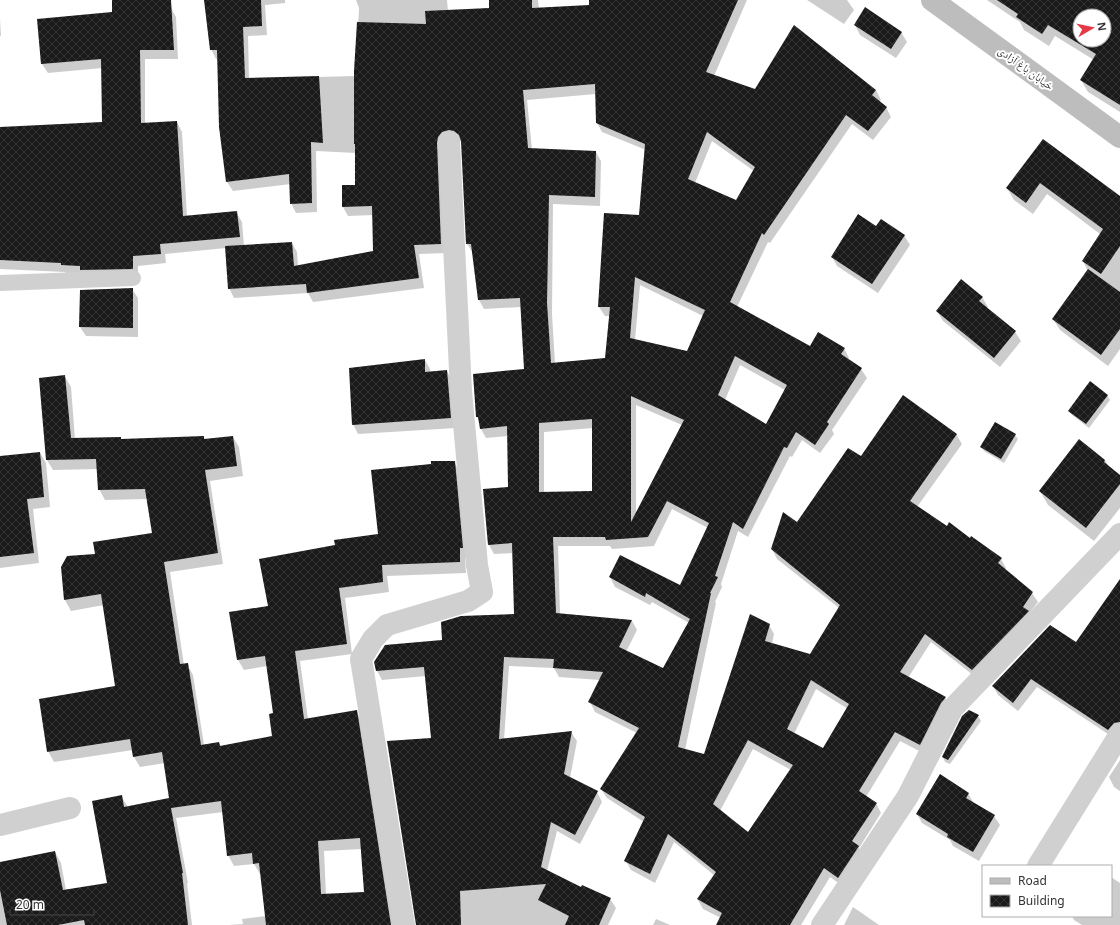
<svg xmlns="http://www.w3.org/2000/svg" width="1120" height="925" viewBox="0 0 1120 925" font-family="'Noto Sans','Noto Naskh Arabic',sans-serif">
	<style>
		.shadow { fill: #0003; fill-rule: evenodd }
		.building { fill: url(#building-cross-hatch); fill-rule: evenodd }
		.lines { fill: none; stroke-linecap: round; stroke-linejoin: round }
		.lane { stroke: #d0d0d0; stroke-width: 16 }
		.street { stroke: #d0d0d0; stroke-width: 22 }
		.secondary { stroke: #bdbdbd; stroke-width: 22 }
		.labels { text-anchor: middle; stroke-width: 4; stroke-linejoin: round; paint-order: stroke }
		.street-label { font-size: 11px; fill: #333; stroke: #fff }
	</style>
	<defs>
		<pattern id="building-cross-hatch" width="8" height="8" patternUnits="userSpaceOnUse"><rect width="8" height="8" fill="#1a1a1a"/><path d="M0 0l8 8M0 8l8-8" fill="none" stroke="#333"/></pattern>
	</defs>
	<rect width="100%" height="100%" fill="#fff"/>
	<!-- shadow -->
	<g class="shadow">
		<path d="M205 0H285V3L265 5 267 35 248 36 249 79 355 76 356 72 359 8 356 0H447L448 11 490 9V0H538L539 9 590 6V0H747L714 76 755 91 876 90 881 100 879 102 886 107 891 117 873 140 852 124 770 243 768 242 737 307 810 347 844 348 849 358 848 360 861 369 867 378 832 430 834 434 820 453 802 440 792 457 790 456 748 537 738 531 721 584 722 587 715 602 716 603 685 750 704 755 769 625 774 634 772 644 810 655 839 608 777 559 772 549 861 458 956 434 962 444 917 507 947 527 970 539 1001 559 1006 568 1005 570 1032 593 1038 602 978 679 931 642 908 678 945 698 951 707 925 754 900 741 866 797 876 803 881 813 859 848 864 856 844 887 830 877 801 925H717L721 918 703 909 698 900 715 876 674 842 655 883 631 870 626 861 644 822 607 798 601 789 637 733 595 712 590 702 600 680 559 677 554 668 509 666 504 740 571 732 577 741 570 778 597 792 602 802 580 844 557 831 547 871 582 888 610 899 616 908 608 925H417L432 739 426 676 382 680 377 671 375 662 443 641 515 615 513 553 494 554 489 545 484 490 509 488 508 436 486 438 481 429 480 422 477 417 525 370 521 307 484 309 479 300 473 253 467 244 462 142 454 139 446 253 419 254 424 288 313 302 308 293 234 298 229 288 226 248 165 254 166 263 138 266V278L67 275 65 272 0 269V128L103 123 102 68 48 73 42 64 38 20 171 8 176 17 178 59H145V124L177 122 182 132 187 217 236 212 242 222 244 246 292 243 297 252 298 266 374 251 373 215 348 216 343 207 356 186V153L316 151 317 212 296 213 291 203V184L233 191 227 182 220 127 219 59H216L211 49ZM596 94 597 123 602 132 646 150 640 216 599 307 605 316H610L606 359 555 363 552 314 553 204 600 206 601 161 596 152 532 149 527 100ZM712 141 754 171 736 202 695 183ZM640 285 703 316 688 353 635 340ZM740 365 785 390 766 425 725 400ZM636 405 682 425 636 515ZM593 428V492L544 493V432ZM672 509 708 528 681 586 610 577 615 587 650 605 652 602 689 623 664 670 626 652 637 630 632 621 560 614 558 546H610L612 549 654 546ZM816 689 848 709 823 749 794 734ZM753 749 791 770 748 834 720 811Z"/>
		<polygon points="807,0 847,0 854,10 844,24"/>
		<path d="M987 0H1120V112L1088 92 1081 80 1094 60 1055 36 1049 46 1024 30 1020 22ZM1080 16H1104V40H1080Z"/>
		<polygon points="0,19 1,36 0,36"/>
		<polygon points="855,25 901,32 907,42 896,58 860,35"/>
		<polygon points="1043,140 1120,197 1120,349 1108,366 1060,330 1053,319 1088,271 1083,261 1100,234 1047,194 1033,214 1014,200 1007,188"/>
		<polygon points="877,228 904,235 910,245 878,293 837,266 832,257"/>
		<polygon points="132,289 138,298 138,337 86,336 80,327"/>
		<polygon points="982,297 988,307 986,308 1015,332 1021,341 1000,367 943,321 937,311"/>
		<polygon points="425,360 430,369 430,372 447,371 452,381 456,428 358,434 353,424"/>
		<path d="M65 377 71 387 75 439 121 438 122 440 204 437 205 440 233 437 239 447 243 476 210 481 223 564 170 572 184 665 187 664 193 675 204 745 219 743 221 746 273 737 274 714 267 666 244 670 238 660 270 607 336 546 379 535 454 462 460 473 468 558H465L466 573 387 576 389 592 345 598 352 654 300 661 308 719 356 711 362 721 395 925H229L243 924 242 919 266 916 261 874H260L254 864 234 866 228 855 223 812 176 818 188 883H187L192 925H0V863L55 852 61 863 66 890 108 884 121 796 128 807 170 799 165 763 140 767 134 757 133 750 54 762 48 751 116 687 104 605 71 611 65 600 62 567 153 534 147 499 105 500 99 489 98 469 53 470 47 460ZM362 849 365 893 326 895 324 851Z"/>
		<polygon points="1107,395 1110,400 1089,428 1072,415 1069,411"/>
		<polygon points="1015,435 1018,439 1004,463 984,451 981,447"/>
		<polygon points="40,453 46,463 50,507 33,509 39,563 0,568 0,457"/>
		<polygon points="1105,460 1109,467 1120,476 1120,508 1094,541 1048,505 1040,491"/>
		<polygon points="1120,581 1120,733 1114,738 1037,687 1018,711 998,695 993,686 1076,643"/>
		<polygon points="969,711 978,716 981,721 950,764 945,762 943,757"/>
		<polygon points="1120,760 1120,791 1114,787 1109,777"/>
		<polygon points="968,793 974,804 994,816 1000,825 979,861 953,846 950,840 922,823 917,814"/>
		<polygon points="1111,877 1120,883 1120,925 1082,925 1074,920 1072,916 1111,916"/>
		<polygon points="853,907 879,925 844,925"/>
		<polygon points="656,919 670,925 653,925"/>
	</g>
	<!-- building -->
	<g class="building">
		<polygon points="112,0 171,0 174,50 140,50 141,123 177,121 183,216 237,211 240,237 160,244 161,254 133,256 133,269 80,270 80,266 61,265 61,263 0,260 0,127 102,122 101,59 41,64 37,19 112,12"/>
		<polygon points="204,0 261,0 262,26 243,27 245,78 319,76 323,143 311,142 312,203 290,204 289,174 226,182 219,127 217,50 210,50"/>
		<path d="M489 0H532V8L589 5V0H738L706 72 755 89 794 25 876 90 872 95 887 107 868 131 846 115 764 235 762 233 730 302 810 346 818 332 845 348 841 354 862 368 827 422 829 424 815 445 796 432 787 448 784 447 743 529 733 522 715 576 718 577 710 593H711L678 747 704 754 750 614 770 624 765 641 810 654 840 605 771 549 783 512 797 522 848 448 861 456 903 395 957 434 910 501 947 526 949 522 970 538 971 536 1002 558 998 563 1033 592 1023 607 1029 611 972 670 925 634 900 672 946 697 941 703 920 745 895 732 859 791 877 803 852 841 859 846 838 878 824 868 790 925H716L722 913 697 899 716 872 668 834 650 874 624 861 645 817 600 789 639 728 588 702 603 672 553 668 554 659 504 657 499 739 572 731 564 774 598 791 575 835 551 822 541 867 581 887 582 885 611 898 599 925H565L569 916 538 900 546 884 460 891 461 925H416L387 741 431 738 424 667 376 671 374 662 385 645 442 640 441 622 461 616 514 614 512 543 488 545 483 489 508 487 507 426 480 429 478 417H476L473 374 524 369 520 298 478 300 471 244H466L461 141 459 135 454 131 449 130 442 132 438 137 437 143 441 244 414 245 419 278 307 293 306 284 228 289 225 246 292 242 294 266 373 251 372 206 342 207V185H355V144H354V71L357 22 426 24 425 11 489 8ZM595 84 596 123 645 144 639 215 604 213 598 307H610L605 358 551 363 547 303 549 195 595 197 596 151 528 148 523 90ZM707 132 755 167 736 200 688 179ZM635 277 705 310 687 351 630 338ZM735 356 787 385 766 424 718 395ZM631 396 684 420 631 522ZM592 419V491L539 492V423ZM667 501 709 523 680 585 620 555 609 577 645 597 646 593 690 619 663 668 619 647 632 620 556 613 553 537H605L606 540 648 537ZM811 680 849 704 823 748 787 729ZM748 740 793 765 748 832 713 804Z"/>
		<path d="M997 0H1120V105L1080 80 1096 54 1048 25 1042 34 1016 17 1018 14ZM1080 16H1104V40H1080Z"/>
		<polygon points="865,7 902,32 891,49 854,25"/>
		<polygon points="1043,139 1120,196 1120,246 1101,274 1082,261 1103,229 1040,183 1026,203 1006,188"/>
		<polygon points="858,214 876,226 881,219 905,235 872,284 831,257"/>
		<polygon points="1088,269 1120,292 1120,329 1101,355 1052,319"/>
		<polygon points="961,279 983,297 979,301 1016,331 994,358 936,311"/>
		<polygon points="133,288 133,328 79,327 80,290"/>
		<polygon points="425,359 425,372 447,370 451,418 352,425 349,368"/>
		<path d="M65 375 71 438 121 437V439L204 436V439L233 436 237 466 205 470 218 553 164 562 180 664 188 663 201 745 219 742 220 746 272 736 269 714 273 713 265 656 237 660 229 612 268 606 259 559 335 545 334 540 378 534 371 470 431 464V461H455L463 548H460V562L382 565 383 582 339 588 347 644 295 651 304 719 357 710 391 925H266L259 863 253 864 252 853 227 856 221 801 171 808 183 873H182L188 925H85L84 920 58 925H7L0 890V862L55 851 63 890 107 883 92 801 122 795 124 807 169 798 162 752 133 757 130 739 47 752 39 699 115 686 101 594 64 600 61 567 67 556 95 554 93 542 152 533 145 489 98 490 96 459 46 460 39 378ZM360 838 364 892 321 894 318 841Z"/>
		<polygon points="1090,381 1108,395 1086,424 1068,411"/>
		<polygon points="995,422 1016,434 1001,459 980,447"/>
		<polygon points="1079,439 1105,460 1104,462 1120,475 1120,484 1086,528 1039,491"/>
		<polygon points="40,452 44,497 27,499 34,553 0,557 0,456"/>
		<polygon points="1120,579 1120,722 1114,723 1108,730 1031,679 1013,703 992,686 1050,625 1076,642"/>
		<polygon points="969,710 979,715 948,760 942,757 962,716"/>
		<polygon points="940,774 969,793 966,798 995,815 973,852 947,837 948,834 916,814"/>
	</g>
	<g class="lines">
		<!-- lane -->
		<polyline class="lane" points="0,283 133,278"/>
		<!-- street -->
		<g class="street">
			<polyline points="0,825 70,808"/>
			<polyline points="1038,866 1120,734"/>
			<polyline points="404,925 361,659 373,639 387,625 468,601 482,592 477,565 461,391 449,142"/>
			<polyline points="822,925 908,796 952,709 1120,534"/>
		</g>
		<!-- secondary -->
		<polyline class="secondary" points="932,0 1120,137"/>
	</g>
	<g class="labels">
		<!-- street labels -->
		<g class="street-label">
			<text transform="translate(1026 68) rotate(36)" y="4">خیابان باغ آزادی</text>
		</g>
	</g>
	<!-- legend -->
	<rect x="982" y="865" width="130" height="52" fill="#ffffff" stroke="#adadad"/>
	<rect x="990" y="878" width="20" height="6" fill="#bdbdbd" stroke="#adadad"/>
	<text x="1018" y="885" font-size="12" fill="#333333">Road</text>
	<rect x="990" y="895" width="20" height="12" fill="url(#building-cross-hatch)" stroke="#adadad"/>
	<text x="1018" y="905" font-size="12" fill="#333333">Building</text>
	<!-- north arrow -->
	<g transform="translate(1092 28) rotate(81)"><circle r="19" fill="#ffffff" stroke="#adadad"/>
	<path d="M0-3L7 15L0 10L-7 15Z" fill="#e63946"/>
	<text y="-6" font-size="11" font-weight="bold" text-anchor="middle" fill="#333333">N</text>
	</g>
	<!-- scale -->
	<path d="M10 909v6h84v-6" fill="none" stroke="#333333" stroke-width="2"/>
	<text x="16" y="909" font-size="12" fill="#333333" stroke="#ffffff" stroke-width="3" paint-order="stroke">20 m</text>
</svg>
